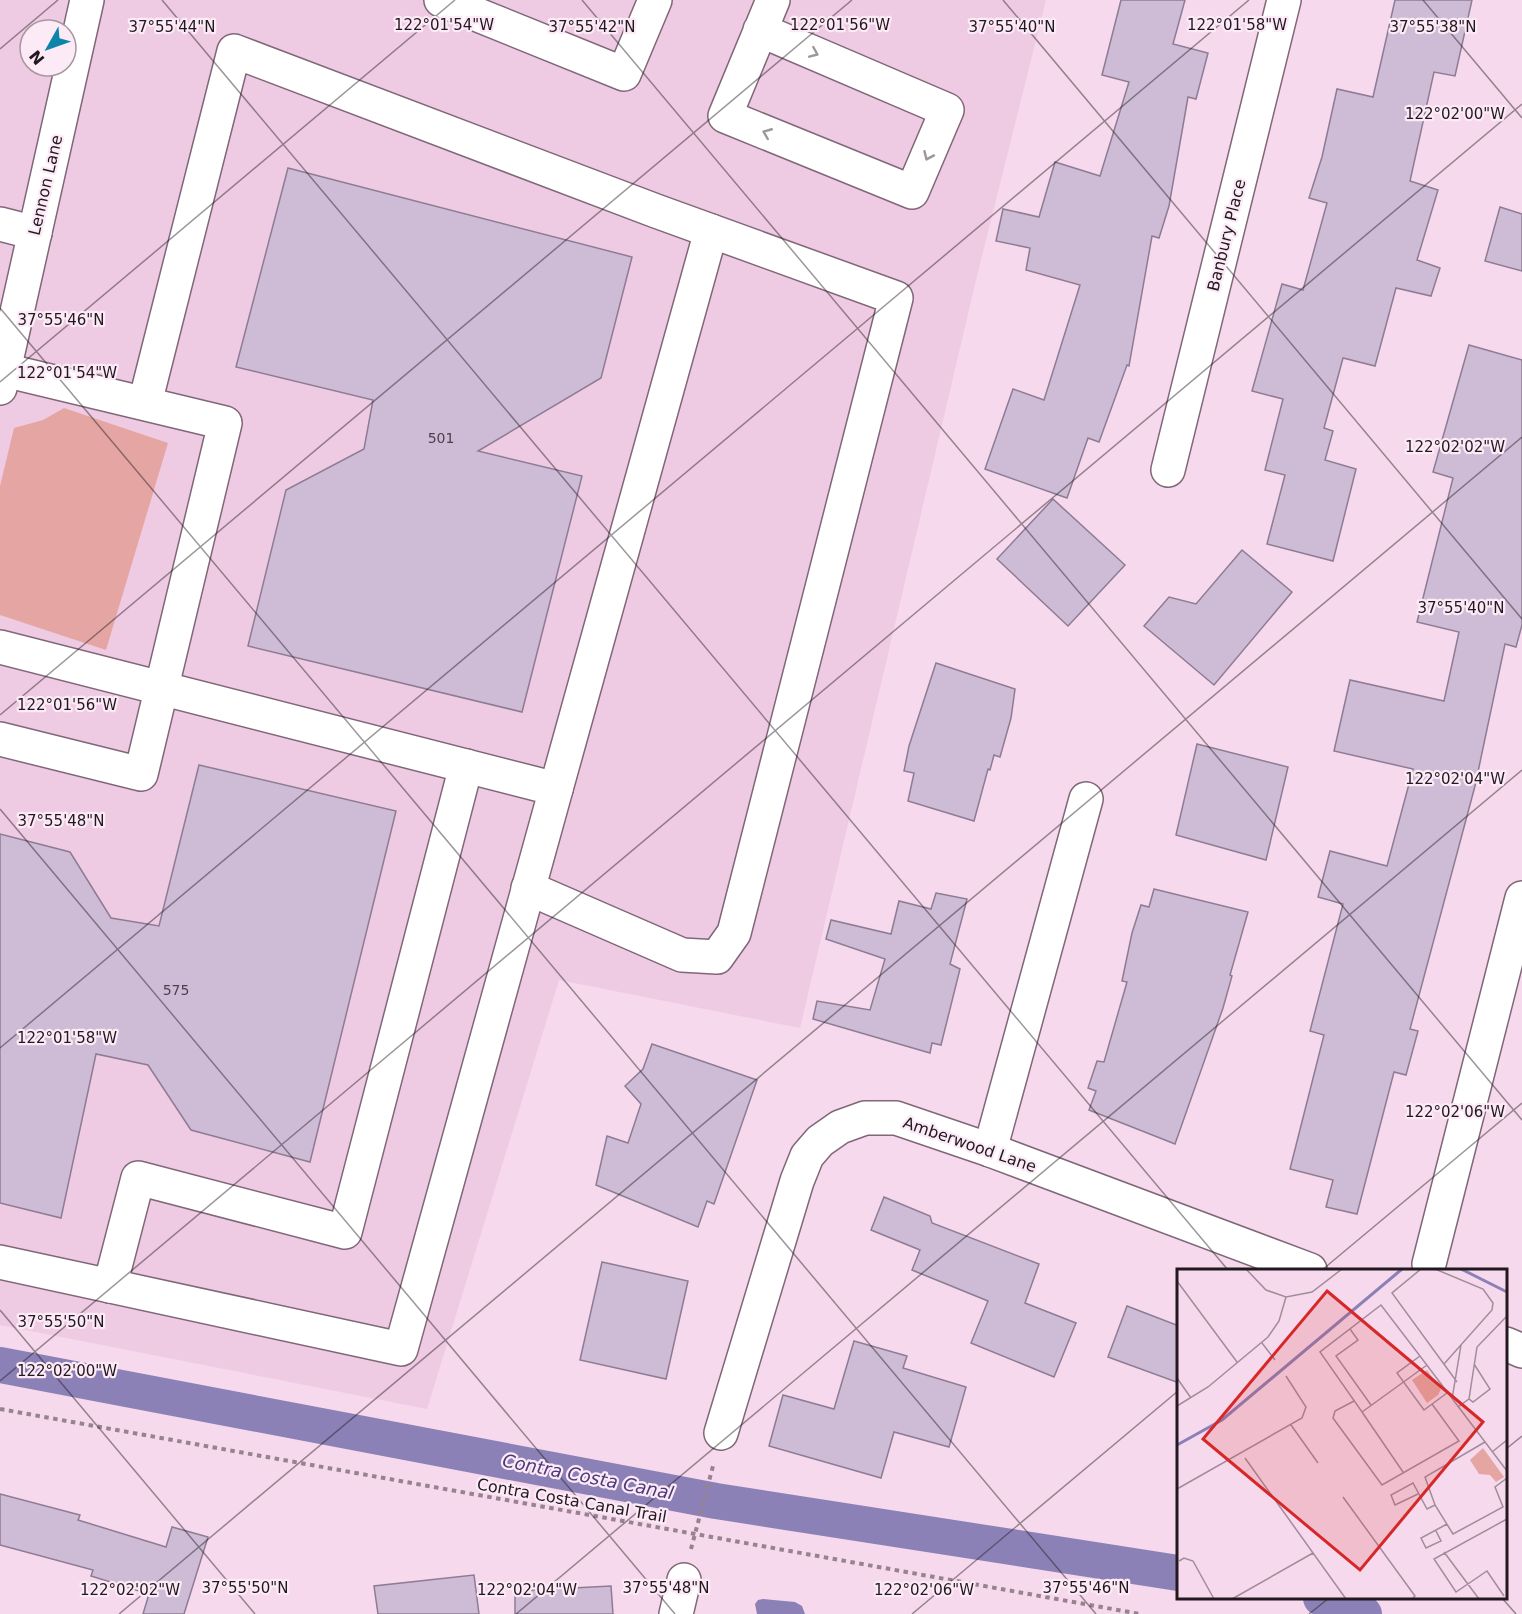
<svg xmlns="http://www.w3.org/2000/svg" width="1522" height="1614" viewBox="0 0 1522 1614" font-family="'DejaVu Sans',sans-serif">
	<style>
		.built { fill: #eecbe3; fill-rule: evenodd }
		.green { fill: #e5a6a3 }
		.water { fill: #8c81b6 }
		.lines { fill: none; stroke-linecap: round; stroke-linejoin: round }
		.canal { stroke: #8c81b6; stroke-width: 36 }
		.building { fill: #cebcd6; stroke: #8d7c94; stroke-width: 1.5 }
		.minor-casing { stroke: #806778; stroke-width: 36 }
		.path { stroke: #978390; stroke-width: 4; stroke-dasharray: 4.5 4.5; stroke-linecap: butt }
		.minor { stroke: #fff; stroke-width: 33 }
		.oneway { stroke: #9c979a }
		.ticks { fill: none; stroke: #22181f; stroke-width: 1.5; stroke-opacity: 0.45 }
		.labels { text-anchor: middle; stroke-width: 4.5; stroke-linejoin: round; paint-order: stroke }
		.number-label { font-size: 14px; fill: #4d414d }
		.street-label { font-size: 16px; fill: #22181f; stroke: #fceaf6 }
		.water-label { font-size: 18px; font-style: italic; fill: #4c397c; stroke: #fceaf6 }
		.inset-river { fill: none; stroke: #8c81b6; stroke-width: 3 }
		.inset-road { fill: none; stroke: #a18c9a; stroke-width: 1.5 }
		.view { fill: #d62828; fill-opacity: 0.15; stroke: #d62828; stroke-width: 3 }
		.inset-edge { fill: none; stroke: #22181f; stroke-width: 3 }
		.ticks-label { font-size: 15px; text-anchor: middle; fill: #22181f; stroke: #fceaf6; stroke-width: 4.5; stroke-linejoin: round; paint-order: stroke }
	</style>
	<rect width="100%" height="100%" fill="#f6d9ec"/>
	<!-- built -->
	<path class="built" d="M0 0H1046L976 280 800 1028 559 980 427 1409 0 1325ZM30 30H66V66H30Z"/>
	<!-- green -->
	<polygon class="green" points="64,408 168,443 106,650 0,615 0,486 14,428 43,420"/>
	<!-- water -->
	<polygon class="water" points="763,1599 795,1602 802,1606 805,1614 757,1614 755,1604 758,1600"/>
	<g class="lines">
		<!-- canal -->
		<g class="canal">
			<polyline points="0,1365 716,1501 1178,1573"/>
			<polyline points="1321,1598 1364,1614"/>
		</g>
	</g>
	<!-- building -->
	<g class="building">
		<polygon points="1121,0 1185,0 1173,44 1208,53 1196,99 1188,97 1169,206 1159,238 1152,236 1129,366 1127,365 1099,442 1088,438 1067,498 985,469 1013,389 1044,400 1080,285 1026,270 1030,248 996,241 1003,209 1039,217 1055,162 1100,176 1129,82 1102,75"/>
		<polygon points="1395,0 1472,0 1455,76 1434,72 1410,181 1438,190 1417,260 1440,268 1431,296 1396,288 1375,366 1343,358 1324,428 1333,431 1325,460 1356,469 1333,561 1267,544 1285,475 1265,470 1283,399 1252,391 1282,284 1303,290 1327,203 1309,198 1322,157 1337,89 1373,97"/>
		<polygon points="288,168 632,257 601,378 478,451 582,476 522,712 248,646 286,490 364,449 373,400 236,367"/>
		<polygon points="1500,207 1522,214 1522,271 1485,261"/>
		<polygon points="1469,345 1522,360 1522,625 1516,647 1505,644 1475,786 1410,1029 1418,1031 1406,1075 1394,1072 1357,1214 1326,1207 1333,1180 1290,1169 1324,1035 1310,1031 1343,904 1318,897 1330,851 1387,866 1413,769 1334,751 1350,680 1444,701 1459,632 1417,622 1453,478 1433,472"/>
		<polygon points="1053,499 1125,565 1068,626 997,559"/>
		<polygon points="1242,550 1292,592 1214,685 1144,626 1169,597 1196,604"/>
		<polygon points="936,663 1015,689 1011,718 1000,757 994,755 990,770 988,769 974,821 908,801 914,773 904,771 909,746"/>
		<polygon points="1197,744 1288,767 1266,860 1176,835"/>
		<polygon points="199,765 396,811 310,1162 191,1130 148,1065 96,1054 61,1218 0,1203 0,834 70,852 111,918 159,926"/>
		<polygon points="1154,889 1248,912 1230,975 1232,976 1223,1008 1175,1144 1089,1110 1096,1091 1088,1088 1097,1061 1104,1062 1127,982 1122,981 1132,933 1141,905 1149,907"/>
		<polygon points="936,893 967,899 950,964 960,969 941,1045 932,1043 930,1053 813,1019 817,1001 870,1010 885,959 826,939 831,920 891,934 899,901 931,909"/>
		<polygon points="652,1044 757,1080 714,1204 707,1201 698,1227 596,1185 607,1136 628,1143 641,1104 625,1086 643,1069"/>
		<polygon points="884,1197 930,1216 932,1223 1039,1264 1025,1303 1076,1323 1054,1377 971,1343 988,1301 912,1270 920,1250 871,1230"/>
		<polygon points="602,1262 688,1281 666,1379 580,1360"/>
		<polygon points="1127,1306 1179,1326 1179,1383 1108,1357"/>
		<polygon points="854,1341 907,1356 903,1368 966,1387 949,1447 894,1432 881,1478 769,1446 783,1395 834,1409"/>
		<polygon points="0,1494 80,1515 78,1520 166,1547 172,1527 208,1537 184,1614 143,1614 149,1594 91,1576 93,1570 0,1545"/>
		<polygon points="474,1575 479,1614 378,1614 374,1586"/>
		<polygon points="611,1586 613,1614 515,1614 515,1591"/>
	</g>
	<g class="lines">
		<!-- minor casing -->
		<g class="minor-casing">
			<g id="minor">
				<polyline points="441,0 624,74 655,0"/>
				<polyline points="760,30 947,110 912,192 725,116 773,0"/>
				<polyline points="0,224 35,233"/>
				<polyline points="0,388 87,0"/>
				<polyline points="145,403 234,51 656,211 896,298 734,933 717,957 682,955 528,888"/>
				<polyline points="1168,470 1284,0"/>
				<polyline points="0,647 556,789 401,1349 0,1262"/>
				<polyline points="0,739 141,774 225,423 4,370"/>
				<polyline points="556,789 711,231"/>
				<polyline points="990,1150 1086,799"/>
				<polyline points="1429,1264 1522,898"/>
				<polyline points="110,1286 138,1178 345,1232 466,766"/>
				<polyline points="1506,1344 1522,1351"/>
				<polyline points="721,1433 797,1181 807,1156 820,1141 840,1127 865,1118 896,1118 990,1150 1310,1270"/>
				<polyline points="676,1614 684,1580"/>
			</g>
		</g>
		<!-- path -->
		<g class="path">
			<polyline points="0,1409 1140,1614"/>
			<polyline points="691,1549 713,1466"/>
		</g>
		<!-- minor -->
		<use href="#minor" class="minor"/>
	</g>
	<!-- one-way arrows -->
	<defs><path id="oneway-chevron" d="M-2-3.5L2.5 0L-2 3.5" fill="none" stroke-width="1.6" stroke-linecap="round" stroke-linejoin="round" transform="scale(1.5)"/></defs>
	<g class="oneway">
		<use href="#oneway-chevron" transform="translate(814 53) rotate(23)"/>
		<use href="#oneway-chevron" transform="translate(767 133) rotate(-158)"/>
		<use href="#oneway-chevron" transform="translate(928 156) rotate(114)"/>
	</g>
	<!-- ticks -->
	<path class="ticks" d="M162 0 1228 1270M582 0 1522 1120M1003 0 1522 619M1423 0 1522 118M0 49 58 0M0 308 1096 1614M0 382 455 0M0 715 852 0M0 809 675 1614M0 1048 1249 0M1322 1270 1522 1103M0 1310 255 1614M0 1381 1522 104M1506 1449 1522 1436M1502 1598 1516 1614M119 1614 1522 437M516 1614 1522 770M912 1614 1178 1391M1309 1614 1329 1598"/>
	<g class="labels">
		<!-- number labels -->
		<g class="number-label">
			<text x="441" y="443">501</text>
			<text x="176" y="995">575</text>
		</g>
		<!-- street labels -->
		<g class="street-label">
			<text transform="translate(45 185) rotate(-77)" y="6">Lennon Lane</text>
			<text transform="translate(1226 235) rotate(-76)" y="6">Banbury Place</text>
			<text transform="translate(970 1144) rotate(19)" y="6">Amberwood Lane</text>
			<text transform="translate(572 1500) rotate(10)" y="6">Contra Costa Canal Trail</text>
		</g>
		<!-- water labels -->
		<g class="water-label">
			<text transform="translate(588 1477) rotate(11)" y="6">Contra Costa Canal</text>
		</g>
	</g>
	<!-- overview -->
	<g transform="translate(1177 1269)">
		<rect width="330" height="330" fill="#f6d9ec"/>
		<path d="M250 101 264 120 261 126 250 134 235 111ZM306 179 327 208 319 213 313 206 302 205 293 191Z" fill="#e5a6a3"/>
		<path class="inset-river" d="M284 0 330 23M0 176 45 151 225 0"/>
		<path class="inset-road" d="M69 0 89 21 109 28 135 23 165 0M244 0 215 24 280 113M258 0 306 20 316 34 315 41 267 95M0 12 60 93M173 60 181 71 159 87 194 136M85 74 98 91M243 87 204 36 143 83 185 143 250 96M0 109 14 129M270 124 247 141 220 104 243 87 330 202M275 130 284 76M292 130 300 78 330 47M177 132 158 142 156 149 205 216 282 172 255 135M0 137 31 118 91 68 102 52 109 28M281 138 292 130 296 133 313 120 297 95M185 143 226 203M114 156 141 194M308 173 248 208 258 236 276 265 326 238 318 218 330 209M315 183 330 171M68 189 169 330M0 220 125 149 129 138 109 107M241 225 218 236 214 226 236 214 250 240 258 236M166 228 238 327 235 330M259 262 264 272 249 279 244 269 270 255M267 283 302 330M2 292 7 289 16 292 37 330M327 327 310 302 279 323 257 290 330 250M55 330 136 284"/>
		<path class="view" d="M150 22 306 153 183 301 26 170Z"/>
		<rect width="330" height="330" class="inset-edge"/>
	</g>
	<g class="ticks-label">
		<text x="444" y="30">122°01'54"W</text>
		<text x="840" y="30">122°01'56"W</text>
		<text x="1237" y="30">122°01'58"W</text>
		<text x="1012" y="32">37°55'40"N</text>
		<text x="172" y="32">37°55'44"N</text>
		<text x="592" y="32">37°55'42"N</text>
		<text x="1433" y="32">37°55'38"N</text>
		<text x="1455" y="119">122°02'00"W</text>
		<text x="61" y="325">37°55'46"N</text>
		<text x="67" y="378">122°01'54"W</text>
		<text x="1455" y="452">122°02'02"W</text>
		<text x="1461" y="613">37°55'40"N</text>
		<text x="67" y="710">122°01'56"W</text>
		<text x="1455" y="784">122°02'04"W</text>
		<text x="61" y="826">37°55'48"N</text>
		<text x="67" y="1043">122°01'58"W</text>
		<text x="1455" y="1117">122°02'06"W</text>
		<text x="61" y="1327">37°55'50"N</text>
		<text x="67" y="1376">122°02'00"W</text>
		<text x="245" y="1593">37°55'50"N</text>
		<text x="666" y="1593">37°55'48"N</text>
		<text x="1086" y="1593">37°55'46"N</text>
		<text x="130" y="1595">122°02'02"W</text>
		<text x="527" y="1595">122°02'04"W</text>
		<text x="924" y="1595">122°02'06"W</text>
	</g>
	<!-- north arrow -->
	<g transform="translate(48 48) rotate(230)"><circle r="28" fill="#fceaf6" stroke="#a596a0" stroke-width="1.5"/>
	<path d="M0-4.5L10 22L0 15L-10 22Z" fill="#0d84a9"/>
	<text y="-9" font-size="16" font-weight="bold" text-anchor="middle" fill="#22181f">N</text>
	</g>
</svg>
